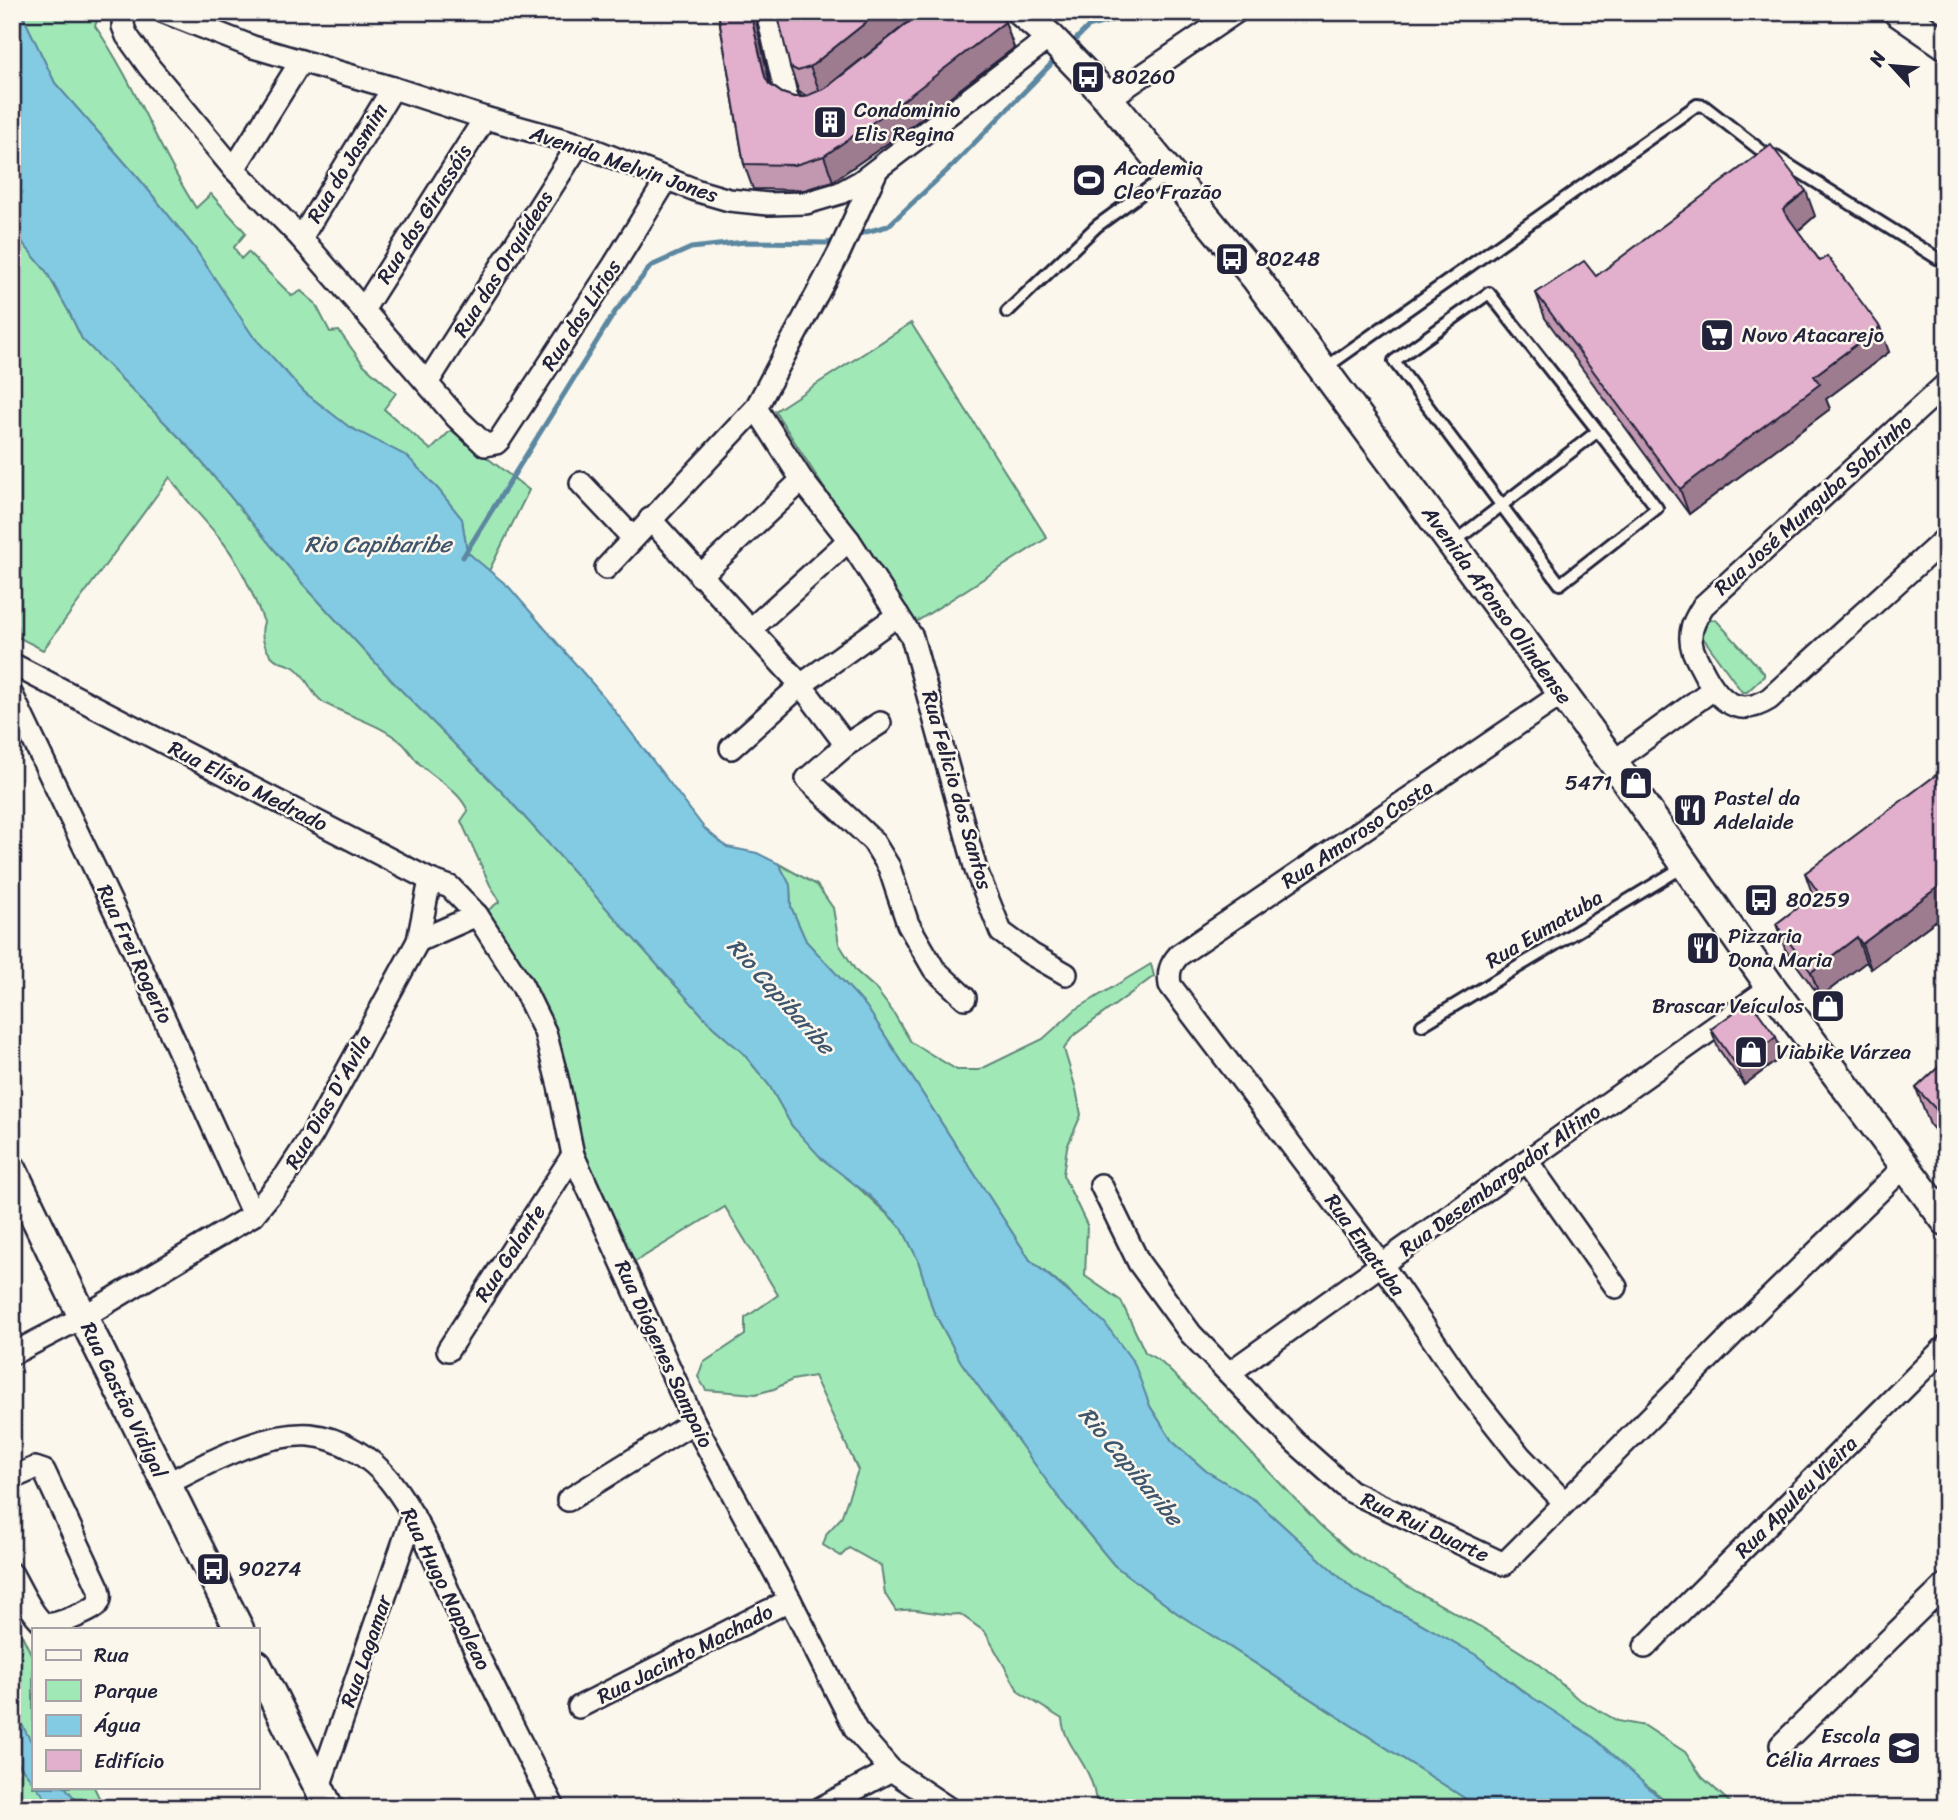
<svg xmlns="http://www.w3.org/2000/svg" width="1958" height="1820" viewBox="0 0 1958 1820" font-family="Sriracha,sans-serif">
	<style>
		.green { fill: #a0e9b7; stroke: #618679; stroke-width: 2 }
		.water { fill: #82cbe3; stroke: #5c87a0; stroke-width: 2 }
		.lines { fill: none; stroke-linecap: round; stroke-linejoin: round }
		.stream { stroke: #5c87a0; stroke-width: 5 }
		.lane-casing { stroke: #22223b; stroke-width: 16 }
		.street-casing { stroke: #22223b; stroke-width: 26 }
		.secondary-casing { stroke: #22223b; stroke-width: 33 }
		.lane { stroke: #fbf7ec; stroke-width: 10 }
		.street { stroke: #fbf7ec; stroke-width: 21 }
		.secondary { stroke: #fbf7ec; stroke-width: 28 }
		.wall { fill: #c297b0; stroke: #22223b; stroke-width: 2 }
		.shaded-wall { fill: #9e7b90; stroke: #22223b; stroke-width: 2 }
		.building { fill: #e2b0cd; stroke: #22223b; stroke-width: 2 }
		.labels { text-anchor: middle; stroke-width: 5; stroke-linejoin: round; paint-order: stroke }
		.poi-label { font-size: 21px; fill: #22223b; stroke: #fbf7ec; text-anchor: start }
		.street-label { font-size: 21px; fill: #22223b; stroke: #fbf7ec }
		.water-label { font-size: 23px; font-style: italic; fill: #3f556d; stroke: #fbf7ec }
	</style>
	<rect width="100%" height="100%" fill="#fbf7ec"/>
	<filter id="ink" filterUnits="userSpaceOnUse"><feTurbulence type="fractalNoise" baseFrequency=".0143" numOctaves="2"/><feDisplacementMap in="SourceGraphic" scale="14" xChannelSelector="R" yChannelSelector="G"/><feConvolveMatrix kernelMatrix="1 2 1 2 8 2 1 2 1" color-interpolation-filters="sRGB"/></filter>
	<g filter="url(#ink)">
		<!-- green -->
		<g class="green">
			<path d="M21 12H92L98 18 95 26C135 83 158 150 196 208L211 194 246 233 234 247 241 259 248 252 292 296 301 291 315 303 330 332 339 331 363 364 396 393 384 409 431 450 451 430 529 490 489 571 467 552 462 519 438 489 407 457 349 427 304 392 252 335 194 247 141 181 55 83Z"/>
			<path d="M12 230 46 271 69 312 82 339 190 448 302 583 396 685 503 793 713 1027 743 1053 769 1085 792 1126 902 1228 918 1260 933 1310 961 1362 1062 1502 1114 1565 1177 1613 1480 1808H1099C1094 1798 1095 1790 1091 1781 1084 1759 1064 1743 1062 1719L1019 1692 985 1632 960 1614C938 1617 918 1606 896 1611L885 1594 881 1566 849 1548 841 1556 823 1545 827 1533 841 1518 858 1470 814 1376 792 1380 774 1389 756 1394 706 1390 698 1377 703 1363 745 1335V1318L778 1295 725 1207 633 1263 583 1152 567 1067 544 1009 487 911 500 901 490 885 461 821 468 811C459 791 439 781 423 767 414 760 410 750 402 743 380 724 351 717 326 704 310 695 309 678 295 668 291 665 285 664 280 662 265 655 259 636 264 622 252 592 239 560 218 536 201 516 184 499 170 477L43 650 12 634Z"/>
			<polygon points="911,323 1047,538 911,625 775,411"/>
			<polygon points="1711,619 1717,621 1764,673 1764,676 1747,692 1742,692 1701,635 1701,627"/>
			<polygon points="779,864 817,885 833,908 839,944 856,971 875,988 893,1012 911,1042 957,1070 979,1070 1043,1039 1075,1010 1151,964 1154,976 1073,1036 1064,1049 1076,1089 1081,1115 1067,1147 1063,1175 1087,1225 1085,1276 1121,1301 1145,1352 1161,1362 1213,1413 1321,1526 1351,1552 1417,1592 1481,1627 1538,1663 1577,1698 1618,1721 1645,1726 1685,1752 1702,1777 1736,1808 1671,1808 1653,1790 1476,1655 1420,1623 1355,1591 1256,1501 1206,1471 1172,1441 1150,1406 1133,1363 1069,1291 1030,1260 866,1006 806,941 791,907 790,885"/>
			<polygon points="12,1614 33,1658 33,1787 94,1787 104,1808 12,1808"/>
		</g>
		<!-- water -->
		<g class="water">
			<polygon points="12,12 21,12 55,83 141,181 194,247 252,335 304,392 349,427 407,456 438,489 462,519 467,552 509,587 604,697 705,829 727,847 757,853 779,864 790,885 791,907 806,941 866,1006 1030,1260 1104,1322 1134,1363 1150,1406 1172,1441 1206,1471 1256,1501 1355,1591 1420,1623 1476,1655 1521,1690 1593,1737 1671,1808 1480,1808 1177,1613 1114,1565 1062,1502 961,1362 933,1310 918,1260 902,1228 870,1196 822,1159 792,1126 769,1085 743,1053 713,1027 503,793 396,685 302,583 190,448 82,339 69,312 46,271 12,230"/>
			<polygon points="12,1706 33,1745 33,1782 12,1756"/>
			<polygon points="37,1787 65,1787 83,1808 53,1808"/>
		</g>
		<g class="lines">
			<!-- stream -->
			<g class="stream">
				<polyline points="1070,45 1088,27 1140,12"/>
				<polyline points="855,235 888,226 953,165 1058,57"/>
				<polyline points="463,557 615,312 651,266 691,248 745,242 827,243 839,240"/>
			</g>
			<!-- lane casing -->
			<g class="lane-casing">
				<g id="lane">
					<polyline points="1007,312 1097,226 1168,174"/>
					<polyline points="1325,368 1697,105 1704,106 1763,152 1776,157 1937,258"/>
					<polyline points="1454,542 1598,431 1657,508 1560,584 1394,361 1489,293 1598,431"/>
					<polyline points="1422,1025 1683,867"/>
				</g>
			</g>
			<!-- street casing -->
			<g class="street-casing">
				<g id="street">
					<polyline points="124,12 123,26 127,36 150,68 234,169 301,238 457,418 485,445 496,443 500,439 614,265 667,179"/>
					<polyline points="164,12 253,47 393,88 485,118 579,144 698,191 729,200 768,204 806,203 840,193 860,182 1050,37"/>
					<polyline points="767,12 787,99 795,107 805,111"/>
					<polyline points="1108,99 1236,12"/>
					<polyline points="234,169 301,61"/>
					<polyline points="301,238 393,88"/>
					<polyline points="363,310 485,118"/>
					<polyline points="427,383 579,144"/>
					<path d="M1946 384 1703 606C1698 615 1691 625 1691 636 1690 648 1696 657 1701 667 1716 697 1735 720 1769 699L1946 538"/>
					<polyline points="756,408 802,480 849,540 912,637 976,870 1001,932 1031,954 1066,974"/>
					<polyline points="581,483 633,538"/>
					<polyline points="650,519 801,685 846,745"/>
					<polyline points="606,568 756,408 839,253 876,172"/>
					<polyline points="700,576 802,480"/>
					<polyline points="750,630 849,540"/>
					<polyline points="12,664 430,880 450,887 477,915"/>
					<path d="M1562 694 1179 955C1170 965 1168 972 1170 985L1382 1265 1467 1389 1520 1456 1564 1502"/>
					<polyline points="12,695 132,947 253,1215"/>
					<polyline points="880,723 846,745 807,779 873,841 889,867 908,924 934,969 965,998"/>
					<polyline points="731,748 801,685 898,615"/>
					<polyline points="1613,762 1712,690"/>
					<polyline points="418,941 477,915 522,985 545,1032 559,1086 573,1155 694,1422 790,1600 856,1730 891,1770 948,1808"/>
					<polyline points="1527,1161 1616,1287"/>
					<polyline points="1101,1185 1139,1263 1191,1334 1295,1442 1350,1491 1504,1564 1755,1312 1904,1167"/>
					<polyline points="448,1350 573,1155"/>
					<polyline points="12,1354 83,1317 253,1215 286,1175 312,1135 418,941 430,880"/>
					<polyline points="1229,1373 1771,987"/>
					<path d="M12 1478 35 1468 44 1471 99 1589C101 1595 101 1600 97 1605 91 1611 54 1627 46 1624 34 1620 19 1586 12 1574"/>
					<path d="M166 1484C207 1464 262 1432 310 1435 341 1438 371 1457 390 1481 422 1521 439 1572 460 1618 490 1682 522 1745 554 1808"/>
					<polyline points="568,1500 694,1422"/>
					<polyline points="1645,1647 1946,1346"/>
					<polyline points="579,1707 790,1600"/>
					<polyline points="1781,1745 1946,1584"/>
					<polyline points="319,1787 413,1515"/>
					<polyline points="821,1808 891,1770"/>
				</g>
			</g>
			<!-- secondary casing -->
			<g class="secondary-casing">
				<g id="secondary">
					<polyline points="1021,12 1050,37 1101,90 1255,277 1613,762 1771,987 1946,1221"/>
					<polyline points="1898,12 1946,45"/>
					<polyline points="12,1169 83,1317 239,1629"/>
					<polyline points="257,1665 329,1808"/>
				</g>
			</g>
			<!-- lane -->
			<use href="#lane" class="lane"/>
			<!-- street -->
			<use href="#street" class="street"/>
			<!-- secondary -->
			<use href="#secondary" class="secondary"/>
		</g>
		<!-- wall -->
		<g class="wall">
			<polygon points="718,12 754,12 770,84 782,93 794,97 807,96 799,92 790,67 921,12 823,89 1005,22 1014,48 901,134 833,181 804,190 753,189 744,164"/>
			<polygon points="1815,216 1798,231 1820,261 1889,352 1826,399 1830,409 1689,514 1545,318 1536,293"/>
			<polygon points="1946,789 1946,913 1871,969 1866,962 1820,997 1785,949 1776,924 1813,896 1805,873"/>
			<polygon points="1711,1029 1783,1056 1744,1085 1718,1048"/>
			<polygon points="1946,1060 1946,1143 1930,1125 1916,1088"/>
		</g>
		<!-- shaded-wall -->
		<g class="shaded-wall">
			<polygon points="750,12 754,12 774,103 765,77"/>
			<polygon points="879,12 921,12 820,92 810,67"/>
			<polygon points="1005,22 1014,48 901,134 833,181 824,156"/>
			<polygon points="1806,191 1815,216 1792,236 1783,210"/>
			<polygon points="1880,327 1889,352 1826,399 1830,409 1689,514 1680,489 1814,376"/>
			<polygon points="1946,881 1946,913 1871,969 1862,944"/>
			<polygon points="1857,937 1866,962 1820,997 1811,972"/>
			<polygon points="1776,1037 1783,1056 1744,1085 1737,1066"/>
		</g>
		<!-- building -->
		<g class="building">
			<polygon points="718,12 750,12 765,77 769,84 782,93 794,97 804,97 826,88 922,12 996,12 1005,22 892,109 824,156 795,165 744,164"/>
			<polygon points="777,12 879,12 810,67 798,71 790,67"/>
			<polygon points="1771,145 1806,191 1783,210 1820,261 1827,256 1880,327 1814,376 1820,384 1680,489 1536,293 1584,261 1596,276"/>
			<polygon points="1936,775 1946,789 1946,881 1862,944 1857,937 1811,972 1776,924 1818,892 1805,873"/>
			<polygon points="1750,1001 1776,1037 1737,1066 1711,1029"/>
			<polygon points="1946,1060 1946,1120 1916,1088"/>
		</g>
	</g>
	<!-- icons -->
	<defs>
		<g id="bus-square" transform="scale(1.75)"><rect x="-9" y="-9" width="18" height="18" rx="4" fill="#22223b" stroke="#fbf7ec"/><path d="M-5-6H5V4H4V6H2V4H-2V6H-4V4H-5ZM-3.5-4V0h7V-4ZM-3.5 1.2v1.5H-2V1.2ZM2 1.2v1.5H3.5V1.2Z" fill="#fff"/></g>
		<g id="building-square" transform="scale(1.75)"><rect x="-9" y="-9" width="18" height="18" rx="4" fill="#22223b" stroke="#fbf7ec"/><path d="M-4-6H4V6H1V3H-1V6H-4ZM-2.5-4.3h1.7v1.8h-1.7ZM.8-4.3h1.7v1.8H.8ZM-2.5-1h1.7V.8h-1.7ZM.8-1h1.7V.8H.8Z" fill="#fff"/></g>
		<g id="stadium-square" transform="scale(1.75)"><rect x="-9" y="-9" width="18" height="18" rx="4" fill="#22223b" stroke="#fbf7ec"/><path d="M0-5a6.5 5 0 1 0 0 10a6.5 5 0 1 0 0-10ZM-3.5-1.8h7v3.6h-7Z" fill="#fff"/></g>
		<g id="supermarket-square" transform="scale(1.75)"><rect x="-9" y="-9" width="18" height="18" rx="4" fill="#22223b" stroke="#fbf7ec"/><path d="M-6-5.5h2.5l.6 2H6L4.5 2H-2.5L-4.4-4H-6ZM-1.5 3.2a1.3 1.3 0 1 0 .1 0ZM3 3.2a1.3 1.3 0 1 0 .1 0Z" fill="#fff"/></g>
		<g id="shop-square" transform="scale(1.75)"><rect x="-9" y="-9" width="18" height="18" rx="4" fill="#22223b" stroke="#fbf7ec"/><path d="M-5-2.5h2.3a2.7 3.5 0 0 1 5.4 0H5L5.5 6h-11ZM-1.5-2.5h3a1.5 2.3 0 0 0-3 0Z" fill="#fff"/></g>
		<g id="restaurant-square" transform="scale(1.75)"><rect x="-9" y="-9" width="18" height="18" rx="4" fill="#22223b" stroke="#fbf7ec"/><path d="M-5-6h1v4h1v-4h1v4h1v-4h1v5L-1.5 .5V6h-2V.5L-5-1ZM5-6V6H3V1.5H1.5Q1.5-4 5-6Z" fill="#fff"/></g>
		<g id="school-square" transform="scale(1.75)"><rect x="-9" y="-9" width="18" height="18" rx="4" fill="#22223b" stroke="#fbf7ec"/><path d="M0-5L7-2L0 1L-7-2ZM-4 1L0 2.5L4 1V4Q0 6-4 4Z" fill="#fff"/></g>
	</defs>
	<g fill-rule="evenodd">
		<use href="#bus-square" x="1088" y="77"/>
		<use href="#building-square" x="830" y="122"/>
		<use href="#stadium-square" x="1089" y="180"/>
		<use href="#bus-square" x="1232" y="259"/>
		<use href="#supermarket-square" x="1717" y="335"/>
		<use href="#shop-square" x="1636" y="783"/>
		<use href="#restaurant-square" x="1690" y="810"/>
		<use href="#bus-square" x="1761" y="900"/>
		<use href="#restaurant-square" x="1703" y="948"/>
		<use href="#shop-square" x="1828" y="1006"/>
		<use href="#shop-square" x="1751" y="1052"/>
		<use href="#bus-square" x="213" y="1569"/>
		<use href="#school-square" x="1904" y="1748"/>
	</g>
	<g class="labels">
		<!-- poi labels -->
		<g class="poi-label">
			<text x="1112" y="84">80260</text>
			<text x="854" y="117">Condominio<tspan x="854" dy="24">Elis Regina</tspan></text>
			<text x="1114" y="175">Academia<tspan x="1114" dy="24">Cleo Frazão</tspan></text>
			<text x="1256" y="266">80248</text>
			<text x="1742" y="342">Novo Atacarejo</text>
			<text x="1612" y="790" text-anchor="end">5471</text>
			<text x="1714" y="805">Pastel da<tspan x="1714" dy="24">Adelaide</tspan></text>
			<text x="1786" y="907">80259</text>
			<text x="1728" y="943">Pizzaria<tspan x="1728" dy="24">Dona Maria</tspan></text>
			<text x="1804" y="1013" text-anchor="end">Brascar Veículos</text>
			<text x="1776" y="1059">Viabike Várzea</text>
			<text x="238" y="1576">90274</text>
			<text x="1880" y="1743" text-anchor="end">Escola<tspan x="1880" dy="24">Célia Arraes</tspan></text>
		</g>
		<!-- street labels -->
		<g class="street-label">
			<text transform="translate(347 163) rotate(-59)" y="7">Rua do Jasmim</text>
			<text transform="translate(624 164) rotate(19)" y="7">Avenida Melvin Jones</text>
			<text transform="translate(424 214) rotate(-58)" y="7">Rua dos Girassóis</text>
			<text transform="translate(503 264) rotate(-58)" y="7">Rua das Orquídeas</text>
			<text transform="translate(581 315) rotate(-57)" y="7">Rua dos Lírios</text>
			<text transform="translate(1813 505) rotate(-42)" y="7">Rua José Munguba Sobrinho</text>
			<text transform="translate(1497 605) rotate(54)" y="7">Avenida Afonso Olindense</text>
			<text transform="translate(248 786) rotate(27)" y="7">Rua Elísio Medrado</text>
			<text transform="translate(957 790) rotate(74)" y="7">Rua Felicio dos Santos</text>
			<text transform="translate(1357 834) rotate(-34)" y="7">Rua Amoroso Costa</text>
			<text transform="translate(1544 929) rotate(-31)" y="7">Rua Eumatuba</text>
			<text transform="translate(135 954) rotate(65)" y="7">Rua Frei Rogerio</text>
			<text transform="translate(328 1102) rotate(-60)" y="7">Rua Dias D'Avila</text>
			<text transform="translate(1500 1180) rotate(-36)" y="7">Rua Desembargador Altino</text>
			<text transform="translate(1365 1245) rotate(54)" y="7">Rua Ematuba</text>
			<text transform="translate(510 1253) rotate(-57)" y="7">Rua Galante</text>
			<text transform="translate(664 1354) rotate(65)" y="7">Rua Diógenes Sampaio</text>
			<text transform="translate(124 1400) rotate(64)" y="7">Rua Gastão Vidigal</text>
			<text transform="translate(1796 1497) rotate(-45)" y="7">Rua Apuleu Vieira</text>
			<text transform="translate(1425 1527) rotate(25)" y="7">Rua Rui Duarte</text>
			<text transform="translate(446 1589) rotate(64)" y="7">Rua Hugo Napoleao</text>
			<text transform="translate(366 1651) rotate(-71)" y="7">Rua Lagamar</text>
			<text transform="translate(685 1654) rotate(-27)" y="7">Rua Jacinto Machado</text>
		</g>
		<!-- water labels -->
		<g class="water-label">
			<text x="378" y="552">Rio Capibaribe</text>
			<text transform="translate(781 996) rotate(48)" y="8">Rio Capibaribe</text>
			<text transform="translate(1131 1466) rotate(50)" y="8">Rio Capibaribe</text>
		</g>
	</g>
	<!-- margin -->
	<rect width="1958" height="1820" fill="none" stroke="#fbf7ec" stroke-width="42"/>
	<rect x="21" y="21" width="1916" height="1778" fill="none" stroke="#22223b" stroke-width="2.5" filter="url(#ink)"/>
	<!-- legend -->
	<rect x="32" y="1628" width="228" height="161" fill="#fbf7ec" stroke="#a4a2a5" stroke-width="2"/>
	<rect x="46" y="1650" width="35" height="10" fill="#fbf7ec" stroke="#a4a2a5" stroke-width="2"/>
	<text x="94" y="1662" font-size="21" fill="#22223b">Rua</text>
	<rect x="46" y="1680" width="35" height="21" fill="#a0e9b7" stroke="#a4a2a5" stroke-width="2"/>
	<text x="94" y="1698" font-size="21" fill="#22223b">Parque</text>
	<rect x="46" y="1715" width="35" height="21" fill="#82cbe3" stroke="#a4a2a5" stroke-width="2"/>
	<text x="94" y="1732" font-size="21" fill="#22223b">Água</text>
	<rect x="46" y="1750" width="35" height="21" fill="#e2b0cd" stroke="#a4a2a5" stroke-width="2"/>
	<text x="94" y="1768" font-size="21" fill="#22223b">Edifício</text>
	<!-- north arrow -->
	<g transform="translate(1892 66) rotate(296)" stroke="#fbf7ec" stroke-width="5" paint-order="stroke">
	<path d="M0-5L12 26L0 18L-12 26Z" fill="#22223b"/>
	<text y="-10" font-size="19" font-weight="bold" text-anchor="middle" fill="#22223b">N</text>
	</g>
</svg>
